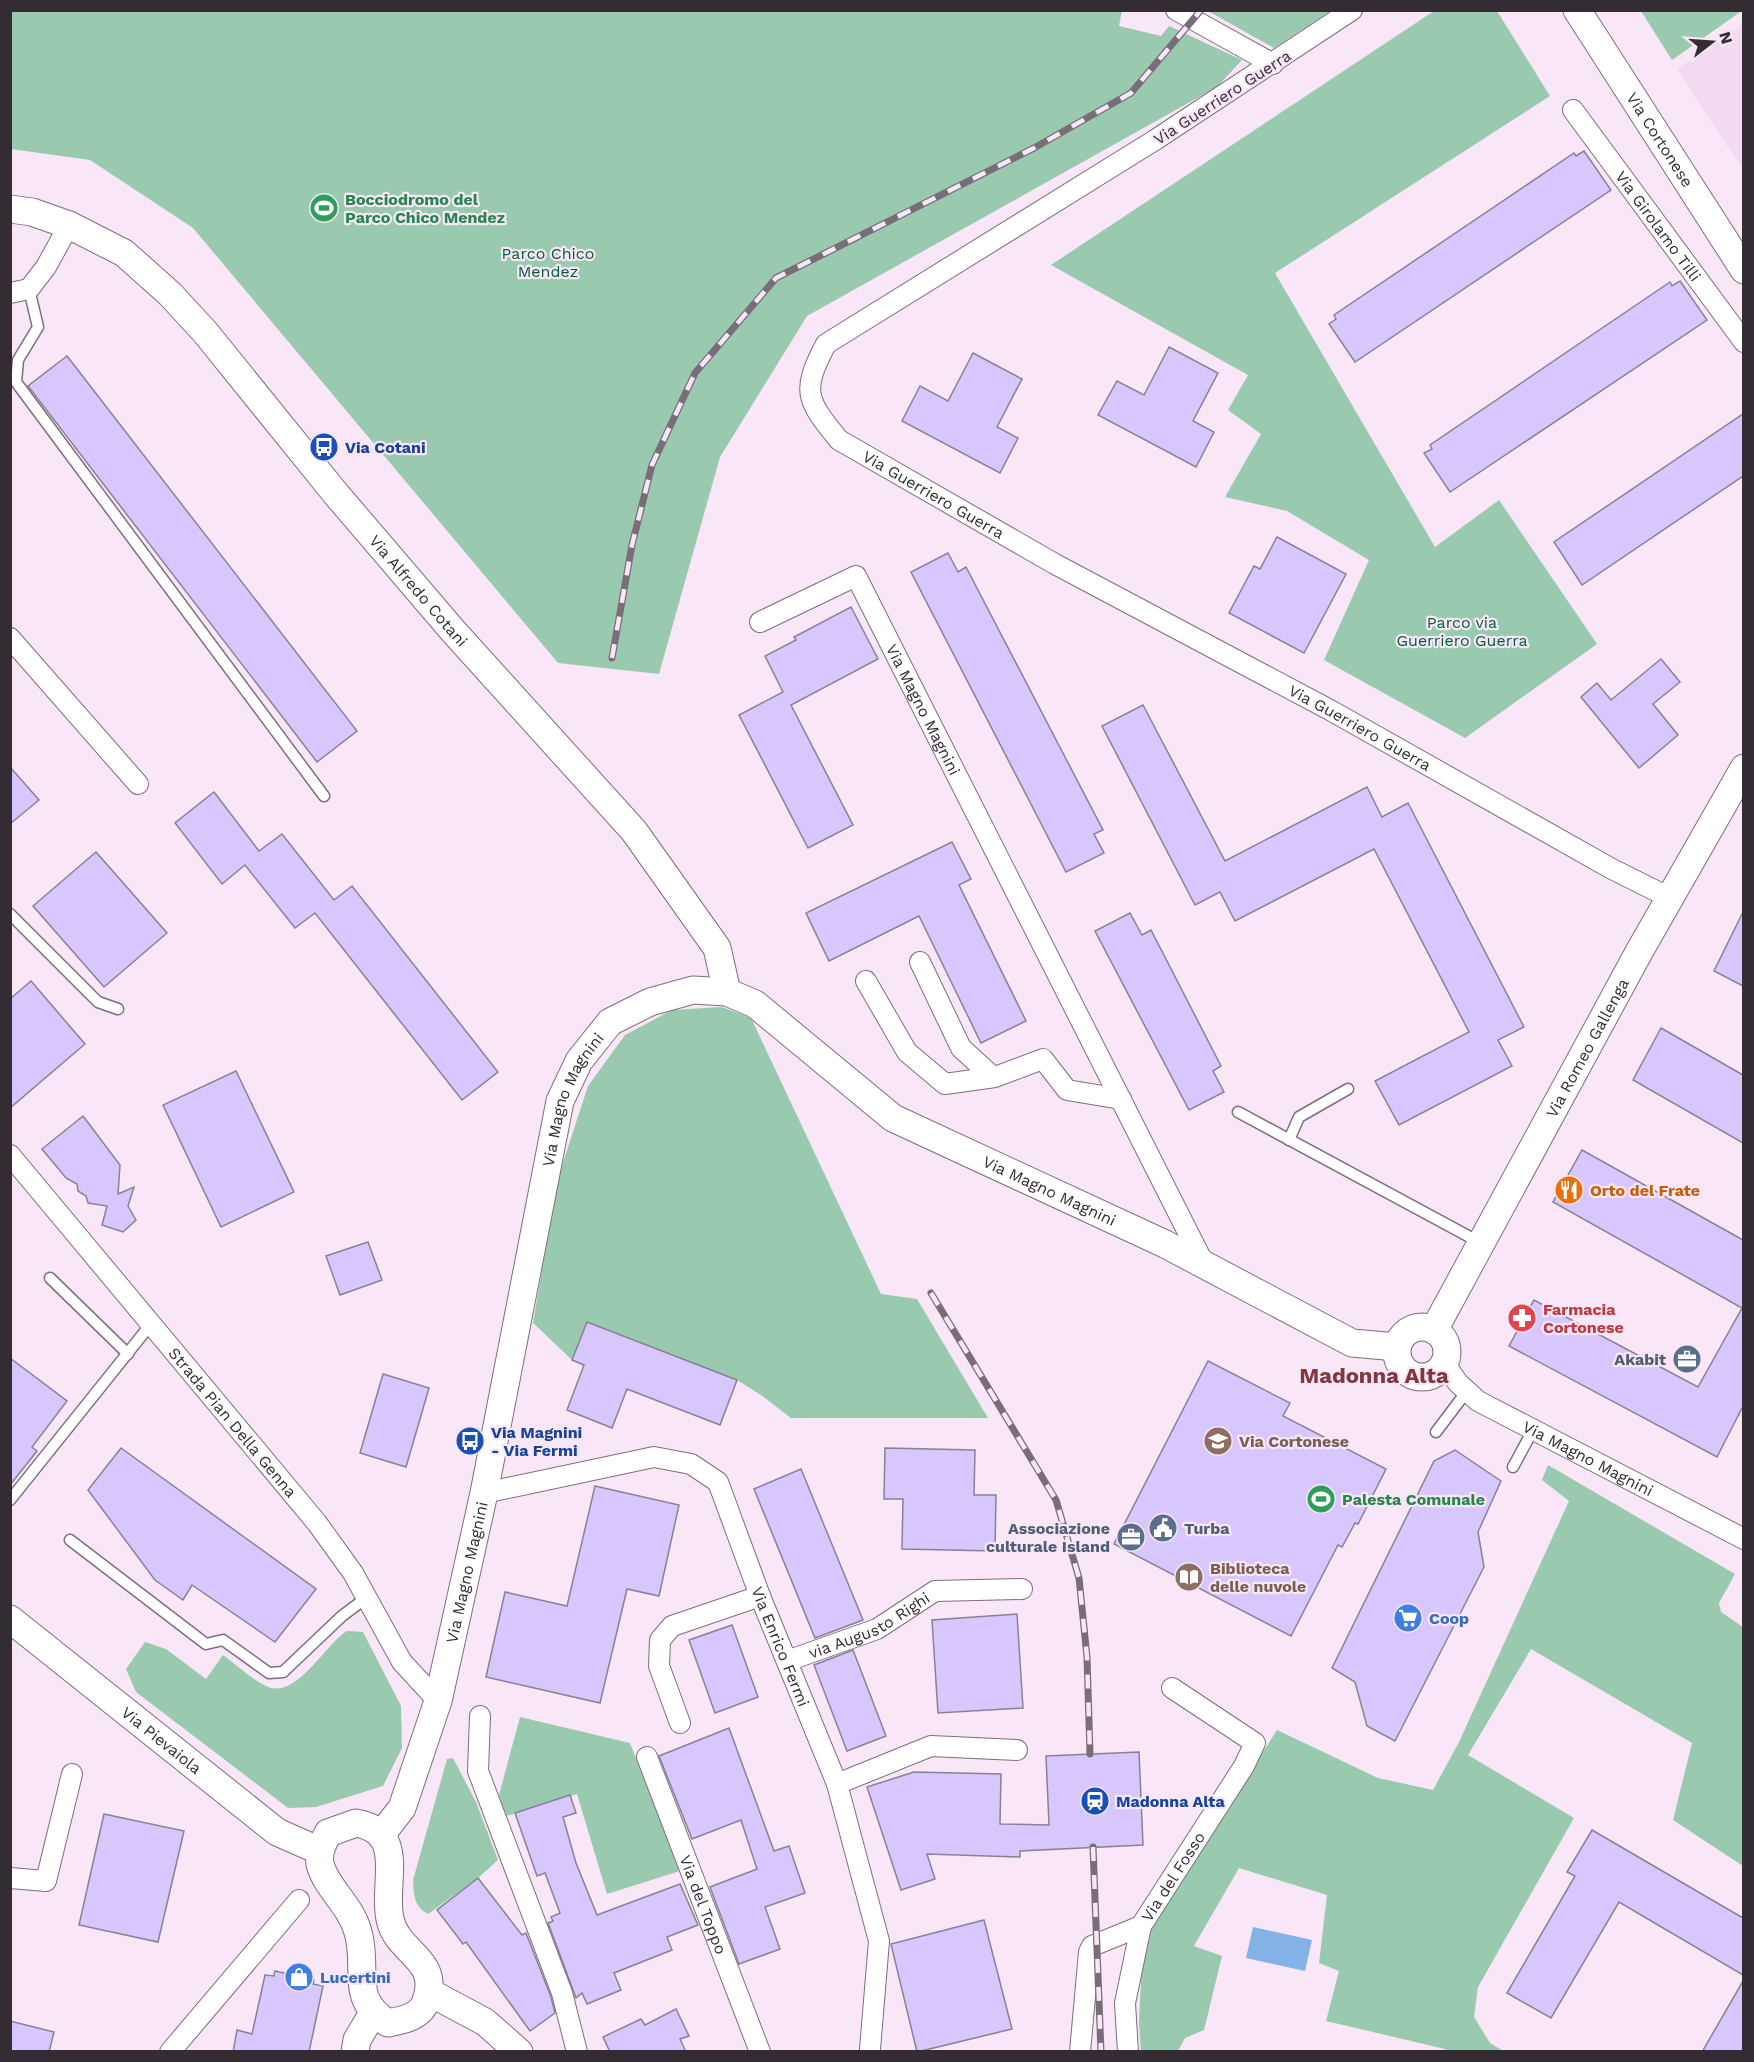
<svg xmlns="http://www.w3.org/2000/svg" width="1754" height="2062" viewBox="0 0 1754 2062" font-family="'Work Sans',sans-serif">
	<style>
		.built { fill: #f3daf1 }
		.green { fill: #99caaf }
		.water { fill: #82b2e6 }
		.building { fill: #d7c7fc; stroke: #878296; stroke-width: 1.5 }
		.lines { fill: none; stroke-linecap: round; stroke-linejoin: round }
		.lane-casing { stroke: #7f6e7e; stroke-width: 13 }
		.street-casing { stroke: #7f6e7e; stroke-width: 22 }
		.secondary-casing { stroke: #7f6e7e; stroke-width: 29 }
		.lane { stroke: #fff; stroke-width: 10 }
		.street { stroke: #fff; stroke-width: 20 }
		.secondary { stroke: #fff; stroke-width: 27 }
		.rail-casing { stroke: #796d77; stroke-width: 7 }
		.rail { stroke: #f9e6f7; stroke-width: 4.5; stroke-dasharray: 14; stroke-linecap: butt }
		.labels { text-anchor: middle; stroke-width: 4.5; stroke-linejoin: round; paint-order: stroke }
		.street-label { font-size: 16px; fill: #332c32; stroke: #f9e6f7 }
		.leisure-label { font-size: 16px; font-weight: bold; fill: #27864d; stroke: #f9e6f7; text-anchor: start }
		.park-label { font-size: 16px; fill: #005e3b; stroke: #f9e6f7 }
		.transit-label { font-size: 16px; font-weight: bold; fill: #164399; stroke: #f9e6f7; text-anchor: start }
		.food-label { font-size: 16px; font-weight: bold; fill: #c56008; stroke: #f9e6f7; text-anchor: start }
		.health-label { font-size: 16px; font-weight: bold; fill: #be3a42; stroke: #f9e6f7; text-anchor: start }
		.service-label { font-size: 16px; font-weight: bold; fill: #4e5e75; stroke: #f9e6f7; text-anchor: end }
		.education-label { font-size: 16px; font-weight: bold; fill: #785e54; stroke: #f9e6f7; text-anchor: start }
		.shop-label { font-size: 16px; font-weight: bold; fill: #366cbe; stroke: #f9e6f7; text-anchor: start }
		.district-label { font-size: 22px; font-weight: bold; fill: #7f3740; stroke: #f9e6f7 }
	</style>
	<rect width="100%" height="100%" fill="#f9e6f7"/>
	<!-- built -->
	<polygon class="built" points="1743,24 1743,170 1677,69"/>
	<!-- green -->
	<g class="green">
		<polygon points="1122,10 1119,26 1161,36 1169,26 1242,60 1217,87 807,316 720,457 659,674 558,663 193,228 90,160 11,149 11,11"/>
		<polygon points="1743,10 1672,60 1641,11 1641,10"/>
		<polygon points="1208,11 1330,11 1274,48"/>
		<polygon points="1434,11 1497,11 1550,96 1275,273 1435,547 1499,500 1597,644 1465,738 1324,660 1369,560 1287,511 1225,497 1261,434 1228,410 1248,375 1051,265"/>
		<polygon points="722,1007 751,1018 881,1294 917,1299 988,1418 791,1418 761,1395 737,1380 587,1323 572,1360 533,1323 557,1181 588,1086 625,1035 672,1010"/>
		<polygon points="1548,1465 1735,1574 1719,1603 1721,1612 1743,1627 1743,1866 1673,1820 1692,1743 1531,1649 1468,1755 1574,1818 1478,1987 1474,2017 1490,2043 1503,2051 1446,2051 1445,2049 1326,2021 1339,1971 1319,1963 1327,1895 1239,1868 1194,1946 1222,1956 1204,2030 1185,2038 1178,2051 1141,2052 1139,2022 1143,1941 1277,1730 1378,1778 1433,1790 1459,1742 1569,1501 1542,1480"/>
		<path d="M347 1631 363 1632 401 1706 402 1748 383 1786 316 1807 288 1808 136 1692 126 1669 145 1642 166 1649 206 1679 223 1655C237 1665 251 1679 266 1686 296 1701 325 1644 347 1631Z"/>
		<polygon points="520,1717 630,1743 680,1871 607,1894 577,1794 506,1816 499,1795"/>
		<path d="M453 1758 476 1802 498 1860 478 1878 428 1914C414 1906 414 1896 413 1880L447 1759Z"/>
	</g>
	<!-- water -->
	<polygon class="water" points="1253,1927 1312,1940 1305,1971 1246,1958"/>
	<!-- building -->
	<g class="building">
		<polygon points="1584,151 1611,190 1355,362 1329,324 1336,319 1334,315 1574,153 1576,156"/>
		<polygon points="1680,281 1707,320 1450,492 1424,453 1432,449 1430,445 1670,282 1672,286"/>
		<polygon points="1169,347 1218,373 1193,421 1214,432 1196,467 1098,415 1117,381 1144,395"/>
		<polygon points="973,353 1022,379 997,427 1018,438 1000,473 902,421 920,386 948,401"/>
		<polygon points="67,356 357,731 317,762 28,386"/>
		<polygon points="1743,414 1743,476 1582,585 1554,542"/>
		<polygon points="1277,537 1346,574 1304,653 1229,613 1254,566 1260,569"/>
		<polygon points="948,553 958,572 966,567 1103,830 1094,834 1104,853 1066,872 911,572"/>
		<polygon points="851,607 878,659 791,705 853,825 808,848 739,715 783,692 765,656 796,640 794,637"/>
		<polygon points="1661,659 1680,682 1653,704 1678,735 1639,768 1581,697 1597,683 1611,700"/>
		<polygon points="1143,705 1225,861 1367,787 1382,817 1408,803 1524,1027 1498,1040 1512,1066 1399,1125 1375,1081 1469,1032 1374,849 1235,921 1220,892 1195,905 1102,726"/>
		<polygon points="10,767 39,800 10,824"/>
		<polygon points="214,792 259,851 282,834 334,900 352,886 498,1072 462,1100 315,913 295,928 245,865 222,884 175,823"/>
		<polygon points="952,842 971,879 959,885 1026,1021 981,1043 919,916 829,961 806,913"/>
		<polygon points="96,852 167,933 104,987 33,906"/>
		<polygon points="1743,912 1743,986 1714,971"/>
		<polygon points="1130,913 1142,935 1151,930 1221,1066 1213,1071 1224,1092 1189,1110 1095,931"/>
		<polygon points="31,981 85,1044 10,1108 10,999"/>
		<polygon points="1661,1028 1743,1075 1743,1143 1633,1080"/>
		<polygon points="236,1071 294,1192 221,1227 163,1105"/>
		<polygon points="83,1116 120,1165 118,1194 134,1187 128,1206 136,1220 123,1232 102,1225 107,1206 88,1203 86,1196 78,1191 77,1184 66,1178 42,1149"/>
		<polygon points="1582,1150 1743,1240 1743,1406 1717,1457 1509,1346 1534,1300 1698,1387 1742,1308 1553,1202"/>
		<polygon points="368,1242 382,1280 340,1295 326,1256"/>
		<polygon points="587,1322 737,1380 720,1425 627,1389 612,1428 567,1410 584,1365 572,1360"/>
		<polygon points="10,1358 67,1401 32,1447 37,1451 10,1485"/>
		<polygon points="1208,1361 1290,1403 1283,1416 1386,1469 1358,1524 1355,1523 1342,1547 1338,1545 1291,1636 1114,1544"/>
		<polygon points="383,1374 429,1388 406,1467 360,1453"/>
		<polygon points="121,1448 316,1589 275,1642 192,1585 183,1600 155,1580 88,1490"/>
		<polygon points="885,1448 975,1450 974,1495 996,1495 995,1551 902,1549 903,1499 884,1499"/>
		<polygon points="1455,1450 1501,1481 1478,1532 1484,1567 1395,1741 1367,1726 1355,1682 1332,1668 1434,1461"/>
		<polygon points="801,1469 863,1620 815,1638 754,1489"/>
		<polygon points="595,1486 679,1505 659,1596 627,1589 600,1703 486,1677 505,1592 567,1606"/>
		<polygon points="1017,1614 1023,1708 938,1713 932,1620"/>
		<polygon points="732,1625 758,1697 715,1713 689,1640"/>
		<polygon points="853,1650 886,1736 847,1751 814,1665"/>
		<polygon points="729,1728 774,1851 789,1846 805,1893 765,1907 780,1949 739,1964 710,1887 757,1869 741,1820 692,1839 659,1756"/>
		<polygon points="1139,1752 1143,1845 1020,1851 1020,1857 927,1854 935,1879 901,1890 867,1787 914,1772 1001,1774 1000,1824 1049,1825 1046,1756"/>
		<polygon points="570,1795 576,1813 563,1817 576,1863 597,1915 680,1884 698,1925 667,1937 672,1950 614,1973 621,1990 587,2004 582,1993 576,1998 548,1923 553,1921 551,1917 560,1913 545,1873 537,1876 515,1813"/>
		<polygon points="104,1814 184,1831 158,1942 79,1925"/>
		<polygon points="1592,1830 1743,1918 1743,1975 1619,1902 1551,2018 1507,1993 1575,1876 1567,1872"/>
		<polygon points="478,1878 522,1935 526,1933 551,1997 555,2013 530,2031 466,1942 463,1944 437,1910"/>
		<polygon points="984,1920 1012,2029 917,2052 891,1944"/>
		<polygon points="275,1971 314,1980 313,1984 323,1986 309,2052 233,2052 237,2030 252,2034 265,1975 274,1976"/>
		<polygon points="1743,1981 1743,2052 1702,2052"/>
		<polygon points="676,2009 689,2036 680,2039 686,2052 610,2052 603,2037 641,2019 645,2025"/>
		<polygon points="10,2021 54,2032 49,2052 10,2052"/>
	</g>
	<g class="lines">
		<!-- lane casing -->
		<g class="lane-casing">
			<g id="lane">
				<polyline points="29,289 38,327 18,360 16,382 324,796"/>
				<polyline points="10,914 98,1002 118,1009"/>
				<polyline points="1238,1112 1481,1243"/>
				<polyline points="1289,1140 1299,1117 1348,1089"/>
				<polyline points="50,1278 128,1354"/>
				<polyline points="1436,1432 1467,1391"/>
				<polyline points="1513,1467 1533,1430"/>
				<polyline points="10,1500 151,1324"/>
				<polyline points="70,1540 206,1644 223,1640 269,1673 283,1672 342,1616 366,1598"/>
			</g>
		</g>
		<!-- street casing -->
		<g class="street-casing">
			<g id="street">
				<polyline points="1176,10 1273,64"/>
				<path id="s1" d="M1352 10 1155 140 826 344C801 391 806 400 839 440L1055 564 1330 710 1612 869 1670 898"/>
				<path id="s2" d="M1573 110 1744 342"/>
				<polyline points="10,293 29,289 46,267 69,225"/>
				<path id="s3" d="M760 622 856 576 1204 1264"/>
				<polyline points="10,638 138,784"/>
				<polyline points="920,962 961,1048 993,1077"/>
				<polyline points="866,981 907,1052 945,1084 995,1077 1043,1059 1067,1090 1121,1099"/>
				<path id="s4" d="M10 1155 317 1523 353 1573 402 1662 438 1701"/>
				<path id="s5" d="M1445 1364 1458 1383 1478 1401 1744 1539"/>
				<path id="s6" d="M484 1493 654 1457 691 1464 718 1482 760 1596 837 1784 879 1941 870 2049"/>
				<path id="s7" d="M787 1661 877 1629 935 1591 1022 1589"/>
				<polyline points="480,1716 478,1771 562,1993 577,2052"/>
				<polyline points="680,1723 659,1666 660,1640 672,1626 760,1596"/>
				<path id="s8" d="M647 1757 760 2052"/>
				<polyline points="837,1784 931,1746 1017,1750"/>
				<polyline points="10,1878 46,1881 72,1774"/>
				<polyline points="170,2052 299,1900"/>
				<path id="s9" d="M1080 2052 1089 1952 1092 1946 1141 1926 1244 1766 1255 1743 1172 1688"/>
				<polyline points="1128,2052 1125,2003 1141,1926"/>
			</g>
		</g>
		<!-- secondary casing -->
		<g class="secondary-casing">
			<g id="secondary">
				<path id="s10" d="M1577 10 1744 270"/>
				<path id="s11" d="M10 209 32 212 69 225 124 253 170 294 205 332 336 494 454 632 634 831 717 948 727 992"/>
				<circle cx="1422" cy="1352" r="25"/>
				<path id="s12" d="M1434 1330 1639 952 1744 768"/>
				<path id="s13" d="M10 1619 277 1832 320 1851"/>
				<path d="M356 1823C408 1832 382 1883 390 1919 397 1954 441 1958 426 2001 421 2017 403 2020 388 2023 348 1998 369 1970 358 1932 351 1905 326 1888 320 1864 318 1852 323 1843 328 1833Z"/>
				<path id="s14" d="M381 1835 402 1808 438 1701 484 1493 560 1101 579 1061 610 1022 650 1002 693 990 727 992 755 1004 893 1118 1165 1244 1352 1343 1397 1347"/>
				<polyline points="429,1992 485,2022 519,2052"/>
				<polyline points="355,2052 357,2040 373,2013"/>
			</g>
		</g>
		<!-- lane -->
		<use href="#lane" class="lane"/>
		<!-- street -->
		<use href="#street" class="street"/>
		<!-- secondary -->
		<use href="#secondary" class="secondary"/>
		<!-- rail casing -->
		<g class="rail-casing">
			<g id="rail">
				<polyline points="612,658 632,545 652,465 695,373 776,278 1034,148 1131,93 1201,10"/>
				<polyline points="931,1293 1056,1500 1079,1578 1087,1657 1090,1754"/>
				<polyline points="1093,1847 1101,2052"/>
			</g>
		</g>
		<!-- rail -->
		<use href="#rail" class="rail"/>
	</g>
	<!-- icons -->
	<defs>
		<g id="stadium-disc" transform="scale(1.5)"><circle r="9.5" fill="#2e9e5b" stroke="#f9e6f7"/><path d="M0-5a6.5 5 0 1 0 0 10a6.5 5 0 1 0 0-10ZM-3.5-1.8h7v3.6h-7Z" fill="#fff"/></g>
		<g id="bus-disc" transform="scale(1.5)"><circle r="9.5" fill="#1a4fb4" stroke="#f9e6f7"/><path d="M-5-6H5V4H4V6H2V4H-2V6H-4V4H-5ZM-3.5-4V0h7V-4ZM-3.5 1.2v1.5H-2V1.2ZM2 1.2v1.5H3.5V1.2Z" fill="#fff"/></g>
		<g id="restaurant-disc" transform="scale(1.5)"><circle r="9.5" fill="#e8710a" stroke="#f9e6f7"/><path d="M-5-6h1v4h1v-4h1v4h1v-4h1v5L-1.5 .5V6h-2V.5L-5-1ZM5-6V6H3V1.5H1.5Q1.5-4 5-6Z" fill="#fff"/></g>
		<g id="pharmacy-disc" transform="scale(1.5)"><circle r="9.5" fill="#e0444e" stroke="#f9e6f7"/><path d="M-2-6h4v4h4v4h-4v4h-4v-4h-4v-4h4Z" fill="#fff"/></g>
		<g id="office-disc" transform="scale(1.5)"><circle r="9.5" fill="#5c6f8a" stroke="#f9e6f7"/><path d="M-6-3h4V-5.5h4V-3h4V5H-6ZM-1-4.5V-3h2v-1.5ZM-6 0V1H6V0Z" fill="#fff"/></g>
		<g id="school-disc" transform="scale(1.5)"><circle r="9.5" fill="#8d6e63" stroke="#f9e6f7"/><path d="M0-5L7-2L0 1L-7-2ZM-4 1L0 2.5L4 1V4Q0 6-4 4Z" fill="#fff"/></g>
		<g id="civic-disc" transform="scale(1.5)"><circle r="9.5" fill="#5c6f8a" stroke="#f9e6f7"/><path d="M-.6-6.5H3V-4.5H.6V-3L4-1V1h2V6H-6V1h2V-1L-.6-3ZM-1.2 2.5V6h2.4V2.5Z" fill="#fff"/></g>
		<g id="library-disc" transform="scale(1.5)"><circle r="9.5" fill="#8d6e63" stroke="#f9e6f7"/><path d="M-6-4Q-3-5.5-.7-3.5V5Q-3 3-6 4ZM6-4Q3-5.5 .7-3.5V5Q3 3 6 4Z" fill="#fff"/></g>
		<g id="supermarket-disc" transform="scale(1.5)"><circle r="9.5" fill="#3f7fe0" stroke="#f9e6f7"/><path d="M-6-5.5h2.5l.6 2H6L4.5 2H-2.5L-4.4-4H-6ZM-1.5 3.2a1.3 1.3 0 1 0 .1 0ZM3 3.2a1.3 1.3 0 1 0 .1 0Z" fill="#fff"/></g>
		<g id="station-disc" transform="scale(1.5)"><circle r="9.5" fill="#1a4fb4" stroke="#f9e6f7"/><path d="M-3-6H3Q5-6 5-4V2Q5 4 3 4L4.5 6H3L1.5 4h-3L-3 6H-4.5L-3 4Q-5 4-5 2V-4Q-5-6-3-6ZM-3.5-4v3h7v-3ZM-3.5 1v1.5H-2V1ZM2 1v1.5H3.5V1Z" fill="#fff"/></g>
		<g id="shop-disc" transform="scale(1.5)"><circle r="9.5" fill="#3f7fe0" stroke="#f9e6f7"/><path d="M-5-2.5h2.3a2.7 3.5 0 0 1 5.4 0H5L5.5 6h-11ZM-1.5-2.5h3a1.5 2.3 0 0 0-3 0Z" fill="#fff"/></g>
	</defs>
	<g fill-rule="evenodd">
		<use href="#stadium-disc" x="324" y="208"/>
		<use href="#bus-disc" x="324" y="447"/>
		<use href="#restaurant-disc" x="1569" y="1190"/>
		<use href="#pharmacy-disc" x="1522" y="1318"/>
		<use href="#office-disc" x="1687" y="1359"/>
		<use href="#bus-disc" x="470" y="1441"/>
		<use href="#school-disc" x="1218" y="1441"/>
		<use href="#stadium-disc" x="1321" y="1499"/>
		<use href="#civic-disc" x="1163" y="1528"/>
		<use href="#office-disc" x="1131" y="1537"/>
		<use href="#library-disc" x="1189" y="1577"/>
		<use href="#supermarket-disc" x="1408" y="1618"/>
		<use href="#station-disc" x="1095" y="1801"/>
		<use href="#shop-disc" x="299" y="1977"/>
	</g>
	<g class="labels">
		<!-- street labels -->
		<g class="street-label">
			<text transform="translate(1222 97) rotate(-33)" y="6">Via Guerriero Guerra</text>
			<text dy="6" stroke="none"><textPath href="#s10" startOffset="154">Via Cortonese</textPath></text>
			<text dy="6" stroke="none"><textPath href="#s2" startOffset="144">Via Girolamo Tilli</textPath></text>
			<text dy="6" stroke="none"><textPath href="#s1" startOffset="840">Via Guerriero Guerra</textPath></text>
			<text dy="6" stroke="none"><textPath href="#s11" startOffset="572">Via Alfredo Cotani</textPath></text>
			<text dy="6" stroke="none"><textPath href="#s3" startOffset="256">Via Magno Magnini</textPath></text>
			<text dy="6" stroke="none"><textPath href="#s1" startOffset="1326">Via Guerriero Guerra</textPath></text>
			<text dy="6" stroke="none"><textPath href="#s12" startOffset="321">Via Romeo Gallenga</textPath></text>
			<text dy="6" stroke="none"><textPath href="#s14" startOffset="765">Via Magno Magnini</textPath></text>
			<text dy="6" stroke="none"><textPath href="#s14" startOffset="1359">Via Magno Magnini</textPath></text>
			<text dy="6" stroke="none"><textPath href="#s4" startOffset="348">Strada Pian Della Genna</textPath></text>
			<text dy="6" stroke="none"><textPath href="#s5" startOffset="174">Via Magno Magnini</textPath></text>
			<text dy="6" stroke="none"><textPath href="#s14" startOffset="279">Via Magno Magnini</textPath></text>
			<text dy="6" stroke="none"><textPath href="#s7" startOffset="90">via Augusto Righi</textPath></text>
			<text dy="6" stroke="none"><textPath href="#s6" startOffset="420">Via Enrico Fermi</textPath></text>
			<text dy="6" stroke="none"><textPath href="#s13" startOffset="194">Via Pievaiola</textPath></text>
			<text dy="6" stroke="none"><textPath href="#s9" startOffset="219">Via del Fosso</textPath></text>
			<text dy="6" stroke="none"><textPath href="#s8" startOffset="158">Via del Toppo</textPath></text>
		</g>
		<!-- leisure labels -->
		<g class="leisure-label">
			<text x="345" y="205">Bocciodromo del<tspan x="345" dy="18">Parco Chico Mendez</tspan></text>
			<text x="1342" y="1505">Palesta Comunale</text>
		</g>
		<!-- park labels -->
		<g class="park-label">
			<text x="548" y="259">Parco Chico<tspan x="548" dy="18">Mendez</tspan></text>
			<text x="1462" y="628">Parco via<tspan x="1462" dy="18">Guerriero Guerra</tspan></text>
		</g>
		<!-- transit labels -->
		<g class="transit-label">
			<text x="345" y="453">Via Cotani</text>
			<text x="491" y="1438">Via Magnini<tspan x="491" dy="18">- Via Fermi</tspan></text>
			<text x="1116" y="1807">Madonna Alta</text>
		</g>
		<!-- food labels -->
		<g class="food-label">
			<text x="1590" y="1196">Orto del Frate</text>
		</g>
		<!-- health labels -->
		<g class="health-label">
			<text x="1543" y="1315">Farmacia<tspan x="1543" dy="18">Cortonese</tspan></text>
		</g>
		<!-- service labels -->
		<g class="service-label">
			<text x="1666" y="1365">Akabit</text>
			<text x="1110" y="1534">Associazione<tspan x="1110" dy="18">culturale Island</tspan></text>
			<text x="1184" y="1534" text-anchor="start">Turba</text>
		</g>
		<!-- education labels -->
		<g class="education-label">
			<text x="1239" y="1447">Via Cortonese</text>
			<text x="1210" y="1574">Biblioteca<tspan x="1210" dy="18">delle nuvole</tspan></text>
		</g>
		<!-- shop labels -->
		<g class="shop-label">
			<text x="1429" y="1624">Coop</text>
			<text x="320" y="1983">Lucertini</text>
		</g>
		<!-- district labels -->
		<g class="district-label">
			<text x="1374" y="1383">Madonna Alta</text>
		</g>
	</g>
	<!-- border -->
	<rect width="1754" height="2062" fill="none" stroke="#332c32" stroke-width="24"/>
	<!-- north arrow -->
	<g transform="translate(1712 42) rotate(73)" stroke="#f9e6f7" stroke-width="4.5" paint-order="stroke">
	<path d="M0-4.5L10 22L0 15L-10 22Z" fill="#332c32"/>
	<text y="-9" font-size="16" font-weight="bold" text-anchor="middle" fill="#332c32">N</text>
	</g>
</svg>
